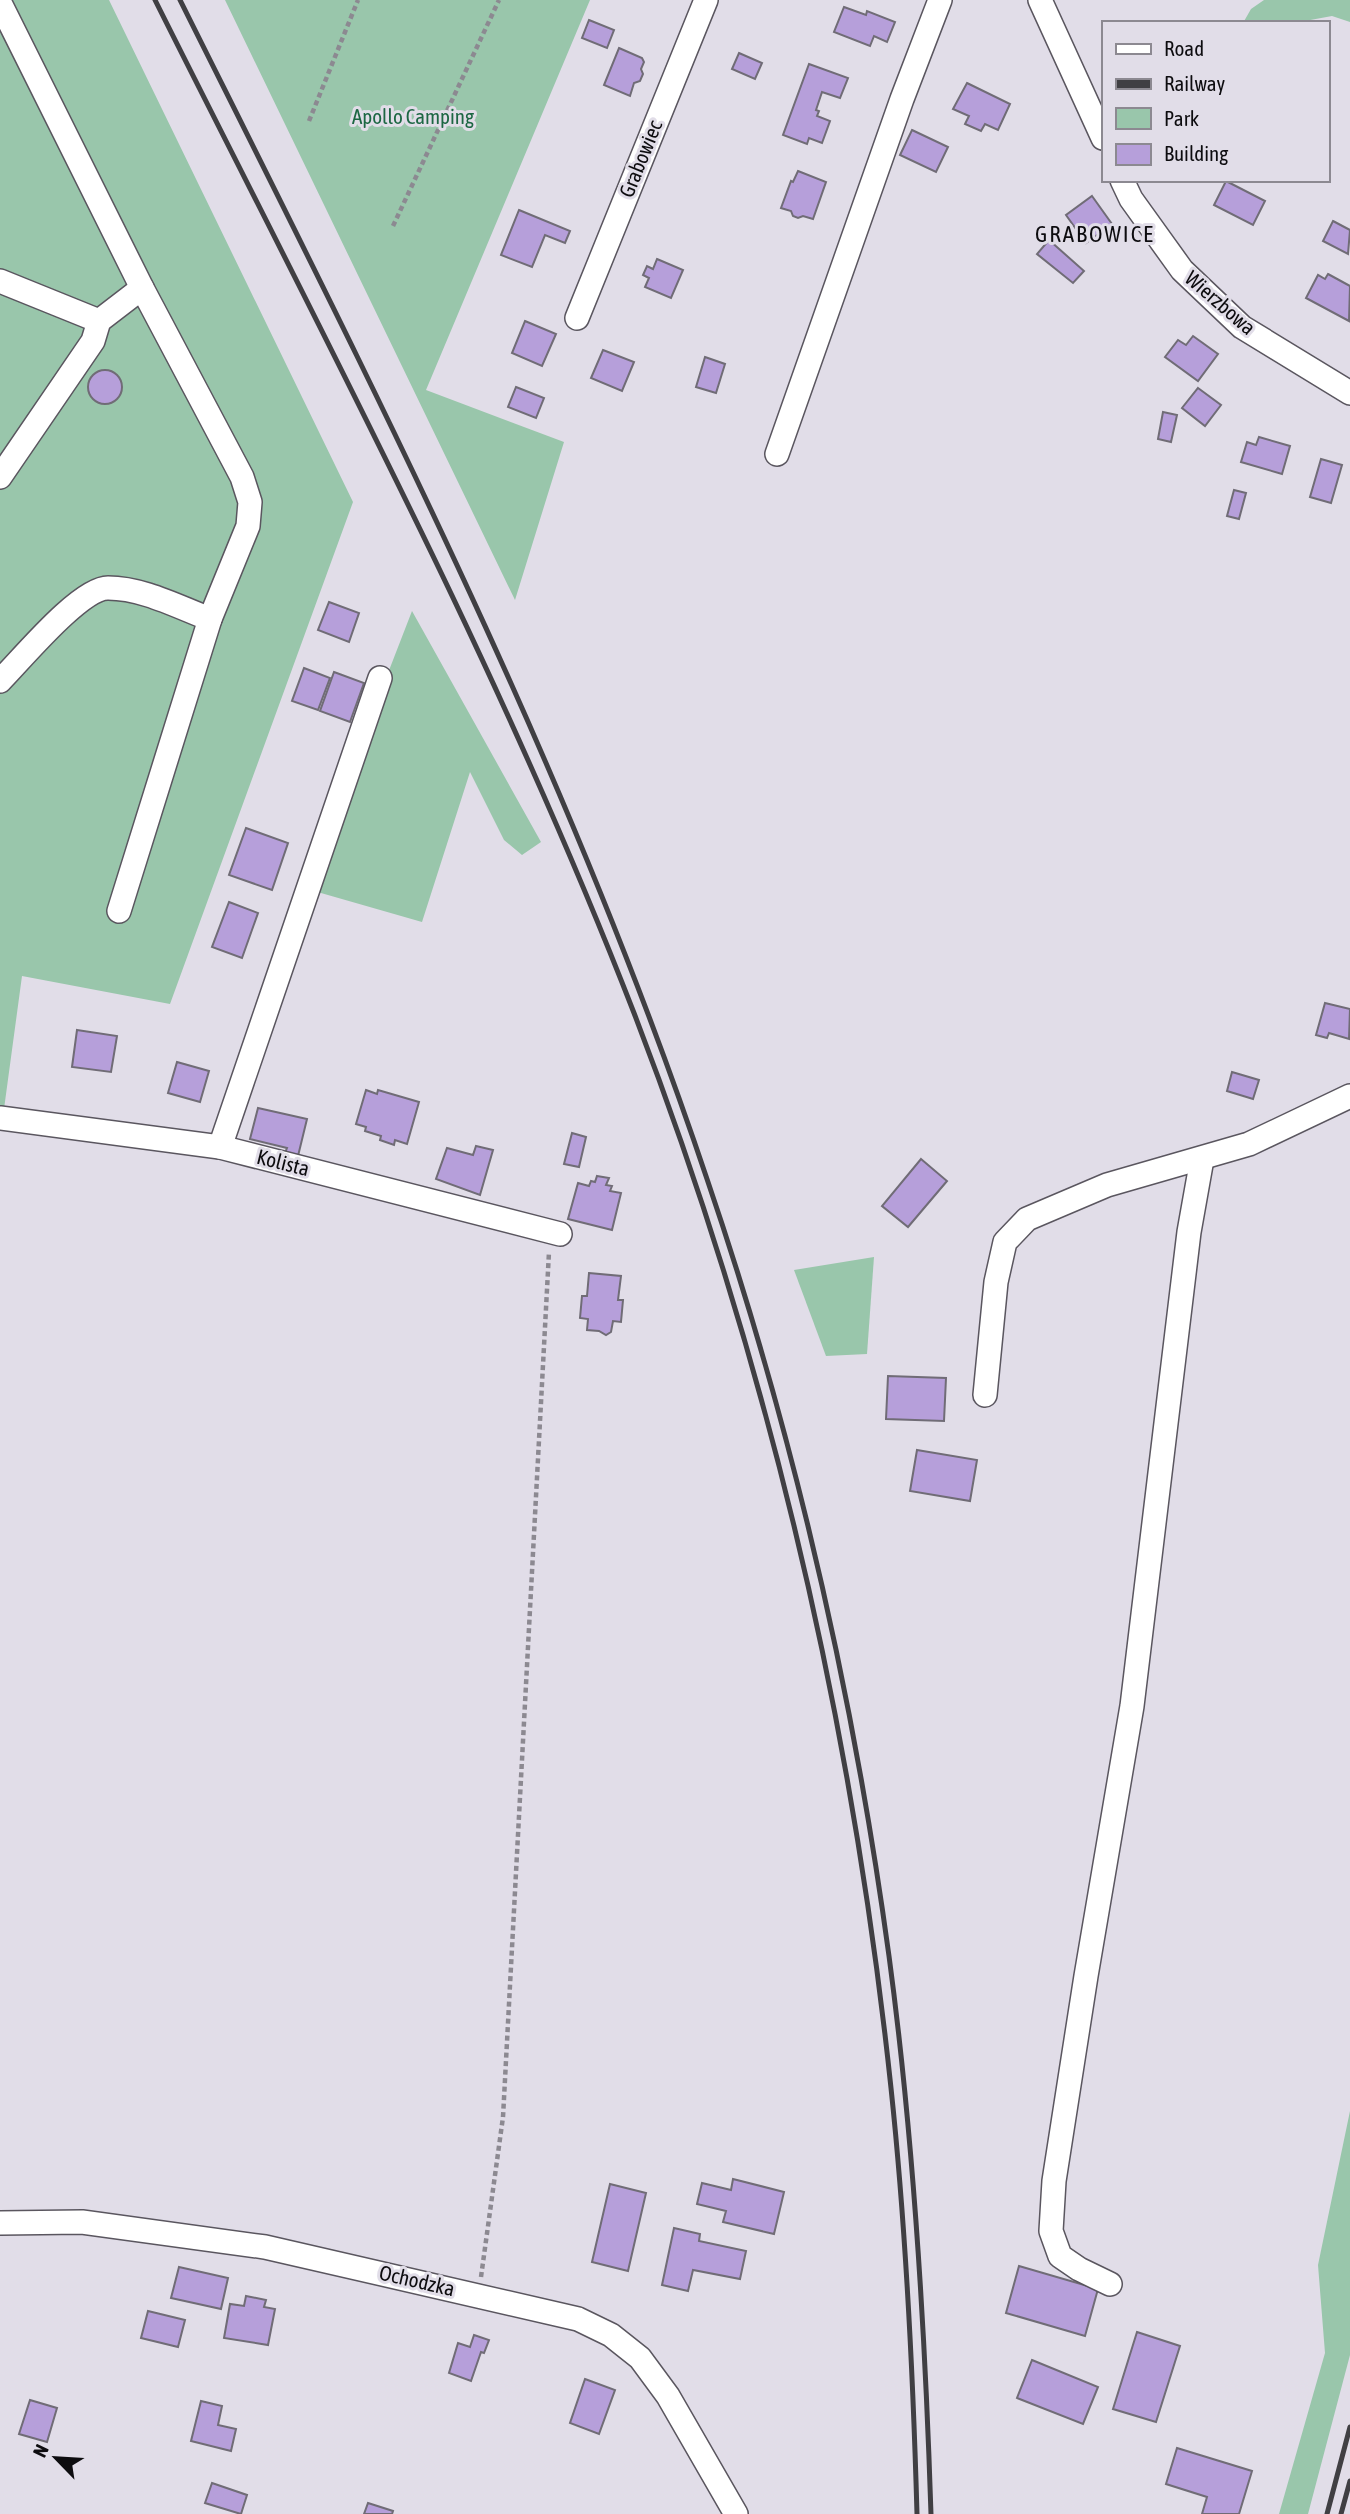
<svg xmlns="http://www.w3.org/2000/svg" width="1350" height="2514" viewBox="0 0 1350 2514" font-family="'Asap Condensed',sans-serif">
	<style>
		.green { fill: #99c6ab }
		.building { fill: #b69fda; stroke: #706c76; stroke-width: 2 }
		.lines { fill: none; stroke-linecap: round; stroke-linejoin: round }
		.minor-casing { stroke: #5a565f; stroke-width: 26 }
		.path { stroke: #8c8991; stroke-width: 4.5; stroke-dasharray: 5 3.5; stroke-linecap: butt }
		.minor { stroke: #fff; stroke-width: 23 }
		.rail { stroke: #403f43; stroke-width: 5 }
		.labels { text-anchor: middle; stroke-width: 6; stroke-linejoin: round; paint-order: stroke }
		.park-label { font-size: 21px; fill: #1c6743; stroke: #e1dde8 }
		.street-label { font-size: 21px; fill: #0d0c0f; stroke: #e1dde8 }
		.neighbourhood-label { font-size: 23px; letter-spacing: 2px; fill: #0d0c0f; stroke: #e1dde8 }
	</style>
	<rect width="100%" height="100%" fill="#e1dde8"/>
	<!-- green -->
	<g class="green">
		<polygon points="0,0 109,0 353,502 170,1004 22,976 4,1109 0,1108"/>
		<polygon points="225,0 590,0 426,390 564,442 515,600"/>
		<polygon points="1264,0 1350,0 1350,22 1332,16 1294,23 1243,23 1251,9"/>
		<polygon points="412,611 541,842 522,855 504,840 470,772 422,922 314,891 388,673"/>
		<polygon points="874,1257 867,1354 826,1356 794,1270"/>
		<polygon points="1350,2111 1350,2355 1308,2514 1279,2514 1325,2353 1318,2265"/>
	</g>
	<!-- building -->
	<g class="building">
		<polygon points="844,7 866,15 867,11 895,22 887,42 874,36 870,46 834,32"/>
		<polygon points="589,20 614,30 607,48 582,38"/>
		<polygon points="619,48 642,58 644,62 641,69 643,74 640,81 634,83 630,96 604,85"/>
		<polygon points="739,53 762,63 755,79 732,69"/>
		<polygon points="809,64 848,78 840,98 822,92 816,110 819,111 817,116 830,121 822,143 809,138 807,144 783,135"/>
		<polygon points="967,83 1010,104 998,130 985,124 981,131 965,124 969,116 953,109"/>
		<polygon points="912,130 948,147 936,172 900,155"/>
		<polygon points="798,171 826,182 813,219 803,216 798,218 793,216 791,211 781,208 791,181 793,182"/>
		<polygon points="1226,181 1265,201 1253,225 1214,205"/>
		<polygon points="1092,196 1112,224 1086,243 1066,215"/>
		<polygon points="519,210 570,231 565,243 545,235 532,267 501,255"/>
		<polygon points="1333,221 1350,230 1348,254 1323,241"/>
		<polygon points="1049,240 1084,271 1073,283 1037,254"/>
		<polygon points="657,259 683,270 671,298 645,287 649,278 643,275 647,266 653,269"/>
		<polygon points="1328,274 1350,286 1349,321 1306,298 1318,275 1325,279"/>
		<polygon points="525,321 556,334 542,366 512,353"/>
		<polygon points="1193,336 1218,354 1198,381 1165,357 1178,340 1186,345"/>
		<polygon points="603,350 634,362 622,391 591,378"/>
		<polygon points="705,357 725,364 716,393 696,387"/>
		<circle cx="105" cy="387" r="17"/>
		<polygon points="516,387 544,398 536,418 508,407"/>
		<polygon points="1198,388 1221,405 1205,426 1182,408"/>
		<polygon points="1163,412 1177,415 1171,442 1158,439"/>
		<polygon points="1259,437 1290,446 1282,474 1241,462 1247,442 1256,445"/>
		<polygon points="1321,459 1342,465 1331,503 1310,497"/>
		<polygon points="1234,490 1246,493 1239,519 1227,516"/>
		<polygon points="329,602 359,613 349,642 318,630"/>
		<polygon points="304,668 330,678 318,710 292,701"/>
		<polygon points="334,672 364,683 350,722 320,711"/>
		<polygon points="246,828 288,843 272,890 229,875"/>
		<polygon points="229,902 258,913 242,958 212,947"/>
		<polygon points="1325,1003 1350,1009 1349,1039 1329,1033 1327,1038 1316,1035"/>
		<polygon points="77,1030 117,1036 111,1072 72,1067"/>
		<polygon points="177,1062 209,1071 200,1102 168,1093"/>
		<polygon points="1232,1072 1259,1080 1253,1099 1227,1091"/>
		<polygon points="366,1090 377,1094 378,1090 419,1102 407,1144 395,1140 394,1145 380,1140 381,1136 365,1131 366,1127 356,1124"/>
		<polygon points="258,1108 307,1119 298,1156 285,1153 287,1148 250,1139"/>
		<polygon points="572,1133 586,1137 579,1167 564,1164"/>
		<polygon points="476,1146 493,1150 480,1195 436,1179 447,1148 473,1155"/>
		<polygon points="921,1159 947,1181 908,1227 882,1206"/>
		<polygon points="597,1176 609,1178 606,1185 612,1186 610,1191 621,1193 612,1230 568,1219 578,1183 589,1186 591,1181 595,1182"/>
		<polygon points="589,1273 621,1276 618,1300 623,1300 621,1322 613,1321 611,1332 606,1335 599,1331 587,1330 588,1319 580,1318 582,1296 587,1296"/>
		<polygon points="888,1376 946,1378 944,1421 886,1419"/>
		<polygon points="917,1450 977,1460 970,1501 910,1491"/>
		<polygon points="733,2179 784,2192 774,2234 723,2222 726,2211 697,2204 702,2183 731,2190"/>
		<polygon points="610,2184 646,2193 628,2271 592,2262"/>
		<polygon points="674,2228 700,2234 699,2241 746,2251 740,2279 693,2270 688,2291 662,2285"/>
		<polygon points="1019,2266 1098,2289 1085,2336 1006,2313"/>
		<polygon points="179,2267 228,2278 221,2309 171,2298"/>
		<polygon points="246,2296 266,2300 264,2307 275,2309 268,2345 224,2338 230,2304 244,2306"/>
		<polygon points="148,2311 185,2320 178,2347 141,2338"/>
		<polygon points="1137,2332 1180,2346 1156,2422 1113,2409"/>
		<polygon points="474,2335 489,2340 484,2353 481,2352 471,2381 449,2373 458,2343 470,2347"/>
		<polygon points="1032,2360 1098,2387 1083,2424 1017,2398"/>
		<polygon points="585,2379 615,2390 599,2434 570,2423"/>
		<polygon points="30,2400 57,2408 47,2442 19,2434"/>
		<polygon points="201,2401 222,2406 218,2425 236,2429 231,2451 191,2441"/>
		<polygon points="1177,2448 1252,2471 1239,2514 1202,2514 1207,2497 1166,2484"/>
		<polygon points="212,2483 247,2495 241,2514 205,2503"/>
		<polygon points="368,2503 393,2511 392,2514 364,2514"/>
	</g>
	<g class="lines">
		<!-- minor casing -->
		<g class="minor-casing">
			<g id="minor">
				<polyline points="1040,0 1103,138"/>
				<polyline points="0,3 142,288 242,477 250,502 248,526 210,619 119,911"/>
				<polyline points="1122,180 1131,199 1182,270 1242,327 1350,393"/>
				<polyline points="0,281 99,321"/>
				<polyline points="577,318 706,0"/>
				<polyline points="777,454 902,99 940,0"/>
				<polyline points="0,477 93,341 99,321 142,288"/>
				<path d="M0 681C21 660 80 588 108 588 143 588 178 607 210 619"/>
				<polyline points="0,1118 220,1147 560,1234"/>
				<polyline points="220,1147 380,678"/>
				<polyline points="985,1395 996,1282 1005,1242 1027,1219 1107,1185 1249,1144 1350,1096"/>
				<polyline points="0,2223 82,2222 265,2247 578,2319 611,2335 640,2358 668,2396 736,2514"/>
				<polyline points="1110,2284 1079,2269 1060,2256 1051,2231 1054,2181 1086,1976 1132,1706 1189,1232 1202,1159"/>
			</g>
		</g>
		<!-- path -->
		<g class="path">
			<polyline points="309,121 358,0"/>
			<polyline points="393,226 499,0"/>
			<polyline points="481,2277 503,2117 549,1252"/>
		</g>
		<!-- minor -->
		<use href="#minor" class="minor"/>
		<!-- rail -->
		<g class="rail">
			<path d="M155 0C322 334 499 665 634 1013 767 1358 852 1721 891 2088 906 2229 913 2372 917 2514"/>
			<path d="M180 0C372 385 570 770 707 1179 793 1431 853 1692 889 1956 914 2141 925 2327 931 2514"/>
			<polyline points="1327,2514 1350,2427"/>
			<polyline points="1341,2514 1350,2481"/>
		</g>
	</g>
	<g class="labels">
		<!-- park labels -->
		<g class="park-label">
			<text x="413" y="124">Apollo Camping</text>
		</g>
		<!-- street labels -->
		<g class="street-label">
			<text transform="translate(641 159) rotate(-68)" y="7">Grabowiec</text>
			<text transform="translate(1220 303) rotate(41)" y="7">Wierzbowa</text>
			<text transform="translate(283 1163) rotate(14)" y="7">Kolista</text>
			<text transform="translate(417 2281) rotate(13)" y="7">Ochodzka</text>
		</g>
		<!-- neighbourhood labels -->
		<g class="neighbourhood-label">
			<text x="1095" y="242">GRABOWICE</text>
		</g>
	</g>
	<!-- legend -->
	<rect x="1102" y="21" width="228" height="161" fill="#e1dde8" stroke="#8c8991" stroke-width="2"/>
	<rect x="1116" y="44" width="35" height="10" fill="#ffffff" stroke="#8c8991" stroke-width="2"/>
	<text x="1164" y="56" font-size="21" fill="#0d0c0f">Road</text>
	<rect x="1116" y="79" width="35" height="10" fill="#403f43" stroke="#8c8991" stroke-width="2"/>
	<text x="1164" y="91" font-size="21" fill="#0d0c0f">Railway</text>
	<rect x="1116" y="108" width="35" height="21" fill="#99c6ab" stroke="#8c8991" stroke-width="2"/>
	<text x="1164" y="126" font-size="21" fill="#0d0c0f">Park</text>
	<rect x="1116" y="144" width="35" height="21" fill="#b69fda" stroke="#8c8991" stroke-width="2"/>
	<text x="1164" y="161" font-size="21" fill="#0d0c0f">Building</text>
	<!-- north arrow -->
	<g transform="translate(56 2458) rotate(295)" stroke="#e1dde8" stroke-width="5" paint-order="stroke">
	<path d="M0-5L12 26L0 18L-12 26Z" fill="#0d0c0f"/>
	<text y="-10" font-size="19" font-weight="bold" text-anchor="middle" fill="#0d0c0f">N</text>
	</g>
</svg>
